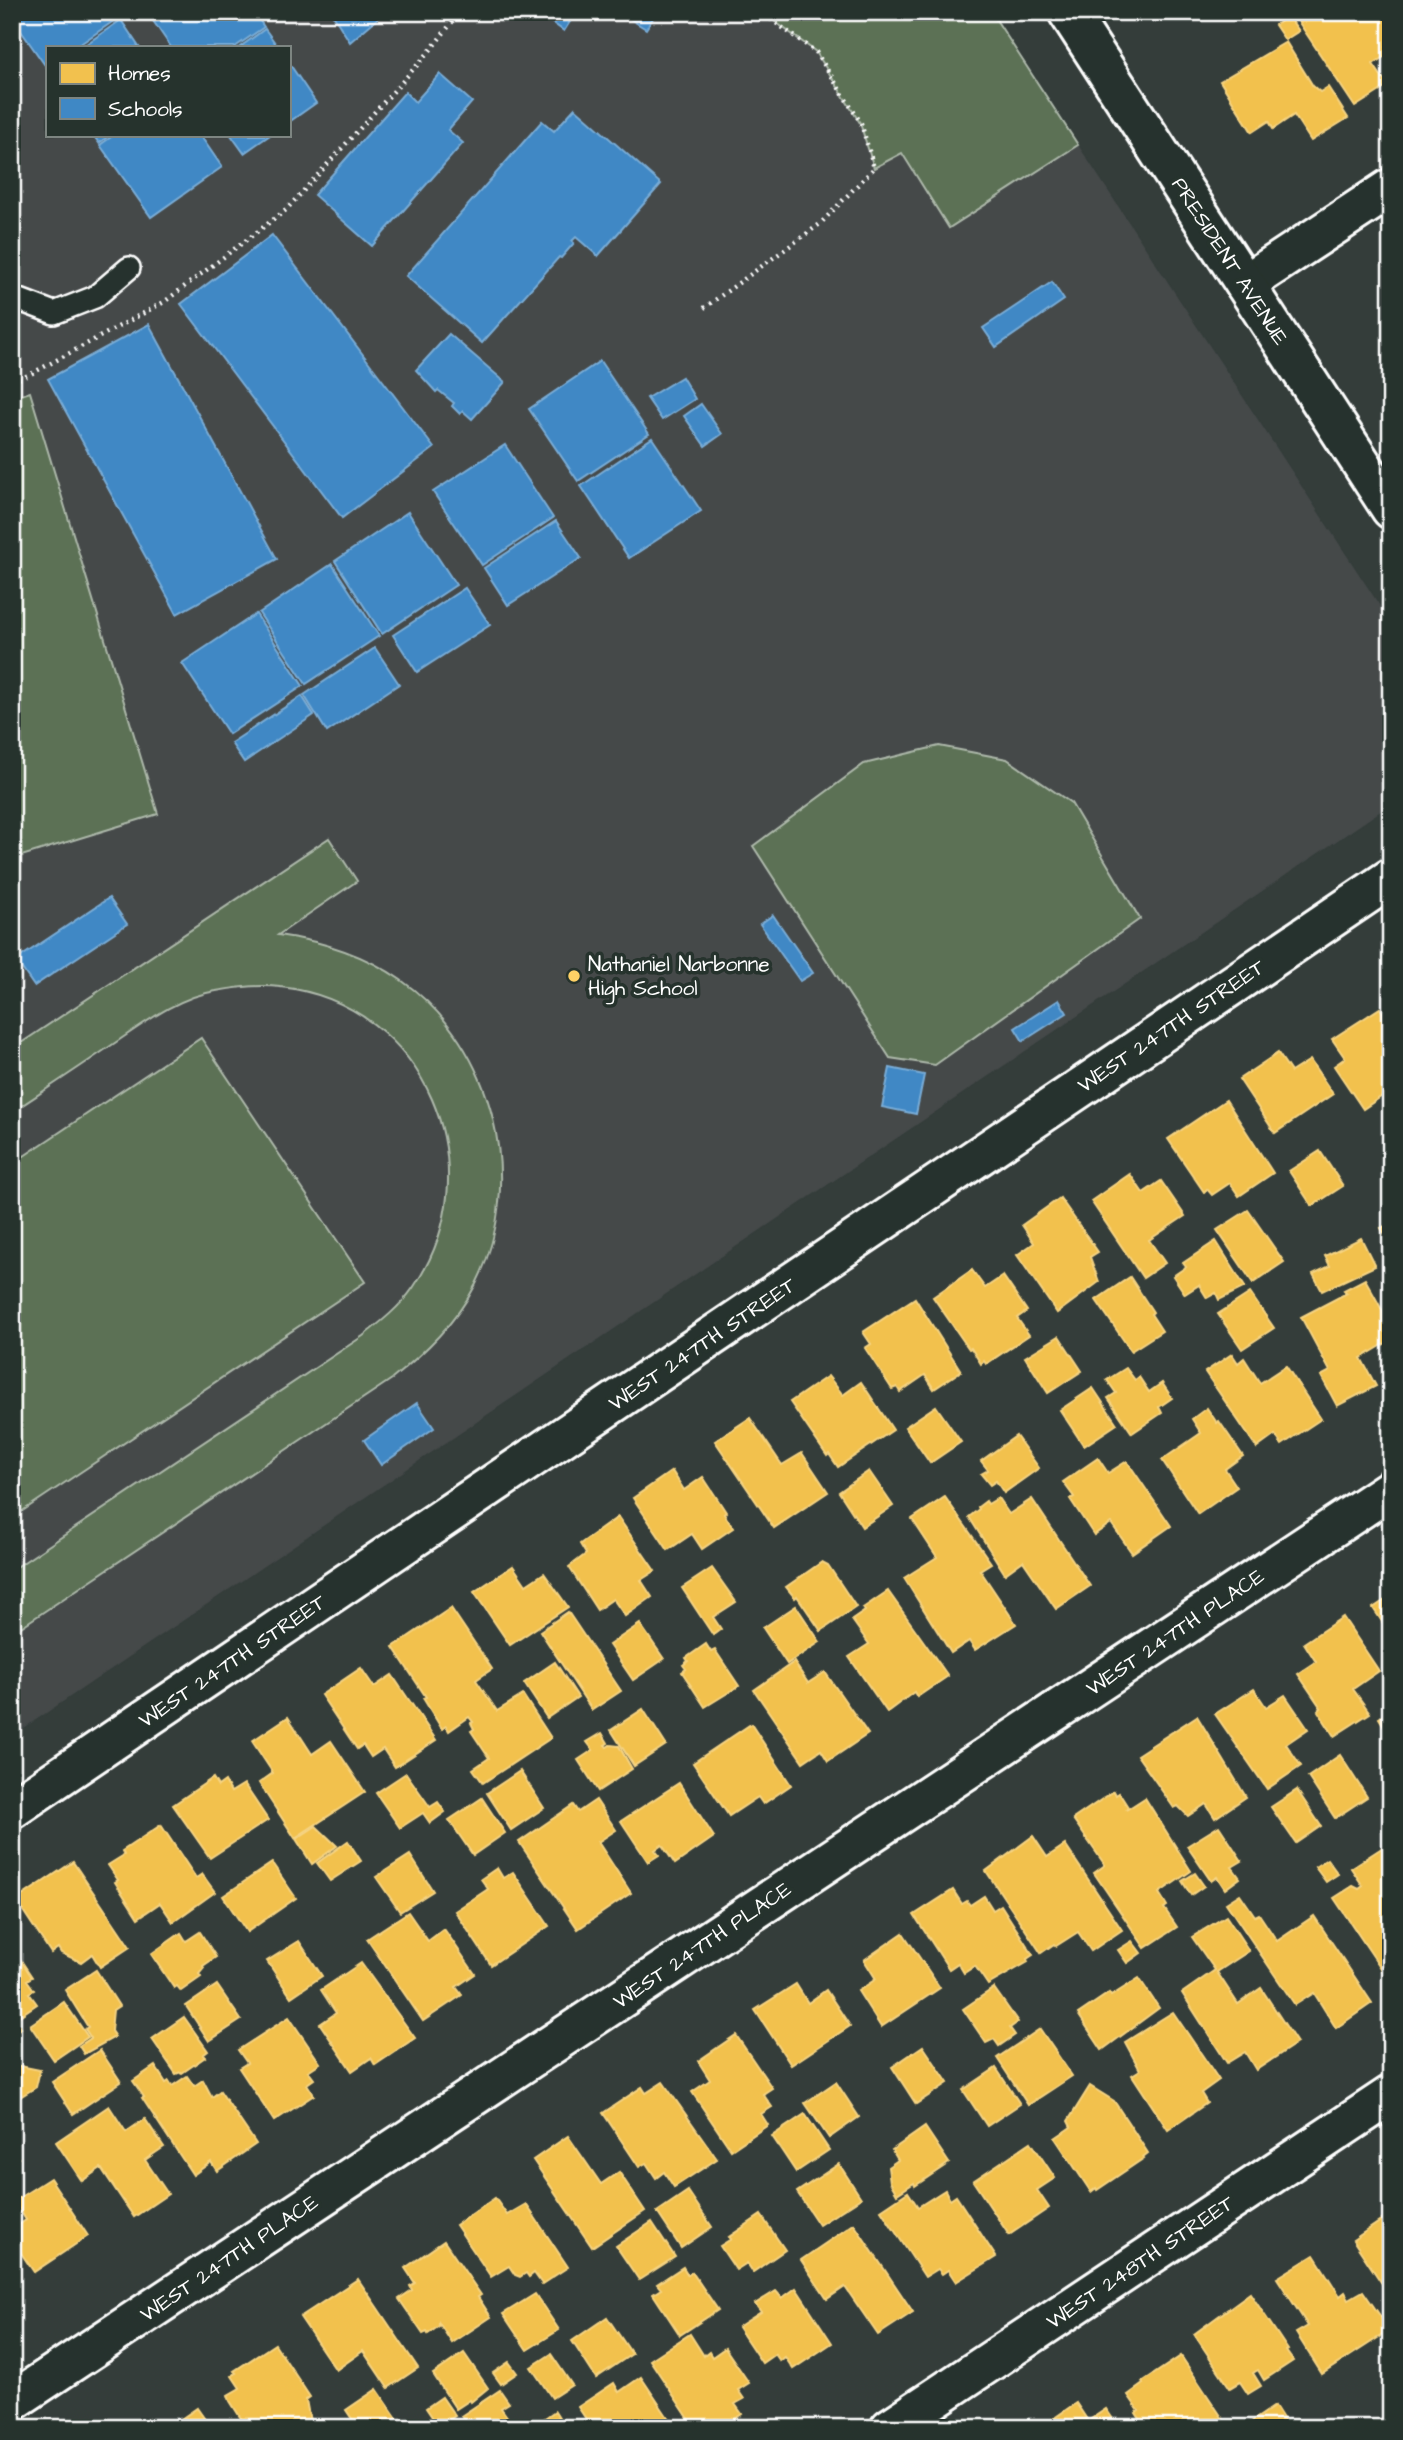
<svg xmlns="http://www.w3.org/2000/svg" width="1403" height="2440" viewBox="0 0 1403 2440" font-family="'Architects Daughter',sans-serif">
	<style>
		.built { fill: #45494a; fill-rule: evenodd }
		.green { fill: #5b7155; stroke: #adb8aa; stroke-width: 2 }
		.homes { fill: #f2c14e; stroke: #f6d483; stroke-width: 2 }
		.schools { fill: #3f88c5; stroke: #79acd6; stroke-width: 2 }
		.lines { fill: none; stroke-linecap: round; stroke-linejoin: round }
		.lane-casing { stroke: #fff; stroke-width: 26 }
		.street-casing { stroke: #fff; stroke-width: 44 }
		.secondary-casing { stroke: #fff; stroke-width: 44 }
		.path { stroke: #fff; stroke-width: 4.5; stroke-dasharray: 2 5; stroke-linecap: butt }
		.lane { stroke: #26332d; stroke-width: 21 }
		.street { stroke: #26332d; stroke-width: 38 }
		.secondary { stroke: #26332d; stroke-width: 38 }
		.poi-dot { fill: #ffd166; stroke: #26332d; stroke-width: 2.5 }
		.labels { text-anchor: middle; stroke-width: 7; stroke-linejoin: round; paint-order: stroke }
		.street-label { font-size: 21px; fill: #fff; stroke: #26332d }
		.poi-label { font-size: 21px; fill: #fff; stroke: #26332d; text-anchor: start }
	</style>
	<rect width="100%" height="100%" fill="#343d3a"/>
	<filter id="ink" filterUnits="userSpaceOnUse"><feTurbulence type="fractalNoise" baseFrequency=".0143" numOctaves="2"/><feDisplacementMap in="SourceGraphic" scale="14" xChannelSelector="R" yChannelSelector="G"/><feConvolveMatrix kernelMatrix="1 2 1 2 8 2 1 2 1" color-interpolation-filters="sRGB"/></filter>
	<g filter="url(#ink)">
		<!-- built -->
		<path class="built" d="M12 12H991L1391 623V804L12 1736ZM47 47H289V135H47Z"/>
		<!-- green -->
		<g class="green">
			<polygon points="762,12 991,12 1078,145 949,228 902,153 874,168 860,123 816,52"/>
			<polygon points="30,392 158,814 12,859 12,398"/>
			<polygon points="939,746 1007,759 1071,803 1140,919 935,1065 890,1058 753,846 864,764"/>
			<path d="M329 838 357 881 278 935C322 941 364 954 401 980 495 1046 527 1182 476 1284 456 1323 425 1352 392 1379L12 1633V1570L363 1336C381 1322 400 1307 413 1288 495 1170 426 1003 280 987 259 984 237 987 216 991 177 997 142 1025 109 1047 77 1069 45 1090 12 1112V1049Z"/>
			<polygon points="201,1038 365,1282 12,1518 12,1164"/>
		</g>
		<!-- homes -->
		<g class="homes">
			<polygon points="1292,12 1323,12 1326,18 1335,12 1384,12 1391,22 1391,44 1386,47 1390,53 1373,64 1388,86 1355,107"/>
			<polygon points="1288,16 1299,31 1285,40 1275,25"/>
			<polygon points="1286,42 1313,86 1320,92 1328,87 1348,118 1311,141 1294,115 1273,129 1269,121 1252,132 1220,81"/>
			<polygon points="1380,1008 1391,1025 1391,1090 1363,1109 1334,1066 1345,1058 1332,1039"/>
			<polygon points="1278,1053 1291,1072 1310,1060 1333,1094 1275,1133 1239,1079"/>
			<polygon points="1226,1100 1273,1173 1239,1196 1230,1183 1212,1195 1207,1189 1204,1192 1168,1139"/>
			<polygon points="1320,1151 1343,1186 1312,1206 1289,1171"/>
			<polygon points="1130,1174 1143,1193 1161,1181 1185,1216 1149,1240 1165,1263 1143,1278 1091,1201"/>
			<polygon points="1060,1198 1098,1252 1090,1257 1099,1282 1057,1313 1017,1255 1034,1243 1022,1225"/>
			<polygon points="1248,1210 1284,1262 1253,1283 1217,1230"/>
			<polygon points="1391,1223 1391,1237 1387,1239 1381,1228"/>
			<polygon points="1361,1238 1375,1266 1322,1291 1313,1274 1330,1266 1325,1256"/>
			<polygon points="1216,1241 1245,1287 1219,1300 1216,1293 1207,1298 1199,1285 1185,1294 1173,1276 1186,1267 1183,1263"/>
			<polygon points="972,1270 985,1288 1003,1276 1027,1311 1017,1318 1029,1335 986,1364 984,1361 981,1364 971,1348 969,1349 933,1297"/>
			<polygon points="1130,1277 1153,1312 1151,1314 1162,1331 1131,1351 1096,1300"/>
			<polygon points="1365,1279 1391,1326 1391,1340 1361,1358 1376,1386 1337,1406 1321,1376 1330,1371 1301,1317 1347,1293 1344,1290"/>
			<polygon points="1250,1293 1274,1328 1242,1349 1218,1314"/>
			<polygon points="915,1298 961,1371 934,1389 925,1375 900,1392 897,1387 892,1389 865,1348 871,1344 863,1332"/>
			<polygon points="1059,1336 1082,1371 1048,1393 1025,1357"/>
			<polygon points="1232,1354 1238,1363 1244,1358 1260,1383 1286,1366 1321,1419 1282,1445 1275,1435 1257,1448 1205,1372"/>
			<polygon points="1126,1368 1135,1380 1139,1377 1149,1392 1162,1383 1172,1398 1159,1407 1162,1413 1132,1433 1108,1398 1116,1393 1107,1380"/>
			<polygon points="828,1376 843,1395 861,1382 893,1430 838,1467 829,1454 827,1456 790,1402"/>
			<polygon points="1093,1388 1117,1424 1084,1446 1060,1410"/>
			<polygon points="936,1406 961,1442 930,1463 905,1427"/>
			<polygon points="1207,1408 1217,1423 1219,1421 1243,1456 1225,1469 1237,1487 1198,1514 1162,1460 1201,1433 1192,1419"/>
			<polygon points="750,1418 782,1465 802,1453 828,1492 774,1528 715,1441"/>
			<polygon points="1016,1436 1039,1468 1004,1493 996,1481 990,1485 981,1474 988,1470 981,1461"/>
			<polygon points="1098,1458 1108,1473 1127,1461 1171,1526 1132,1553 1111,1523 1094,1535 1070,1499 1074,1497 1063,1482"/>
			<polygon points="672,1471 684,1490 703,1477 726,1512 724,1514 733,1528 702,1549 692,1534 668,1550 633,1498"/>
			<polygon points="869,1471 893,1506 862,1527 839,1492"/>
			<polygon points="945,1497 991,1563 980,1570 1016,1624 975,1650 969,1641 951,1653 904,1578 937,1557 912,1519"/>
			<polygon points="998,1498 1009,1514 1032,1499 1090,1586 1056,1609 1023,1561 1005,1574 969,1517 979,1509 978,1507 986,1501 988,1504"/>
			<polygon points="618,1517 655,1571 641,1580 652,1597 625,1616 613,1599 597,1610 569,1567 586,1554 580,1544"/>
			<polygon points="822,1562 828,1565 856,1607 821,1631 797,1596 795,1598 786,1587"/>
			<polygon points="513,1566 526,1585 544,1573 568,1607 510,1645 474,1592"/>
			<polygon points="712,1568 736,1602 713,1617 721,1629 713,1635 682,1588"/>
			<polygon points="888,1591 948,1676 917,1697 914,1692 887,1712 849,1657 869,1644 852,1620 865,1611 863,1608"/>
			<polygon points="1391,1596 1391,1635 1373,1608"/>
			<polygon points="796,1606 820,1642 787,1664 763,1628"/>
			<polygon points="451,1608 492,1669 476,1680 497,1711 523,1695 551,1738 483,1783 473,1769 489,1758 471,1731 474,1729 471,1723 473,1722 469,1717 449,1731 446,1726 442,1729 423,1698 426,1697 393,1647"/>
			<polygon points="568,1612 621,1691 592,1710 540,1631"/>
			<polygon points="1343,1617 1379,1671 1353,1689 1370,1713 1334,1736 1318,1711 1321,1708 1298,1674 1316,1662 1304,1643"/>
			<polygon points="640,1624 664,1659 633,1680 609,1645"/>
			<polygon points="706,1644 711,1652 715,1650 739,1686 705,1707 682,1672 686,1669 683,1665 688,1661 686,1658"/>
			<polygon points="555,1662 578,1697 547,1718 524,1683"/>
			<polygon points="794,1662 808,1683 825,1672 868,1734 828,1761 821,1750 803,1762 754,1690"/>
			<polygon points="361,1668 374,1687 392,1675 436,1740 395,1767 383,1749 371,1757 363,1745 357,1749 321,1695"/>
			<polygon points="1254,1689 1266,1707 1285,1695 1308,1729 1286,1744 1301,1766 1267,1789 1215,1714"/>
			<polygon points="643,1709 666,1745 634,1766 611,1730"/>
			<polygon points="1391,1710 1391,1737 1379,1718"/>
			<polygon points="1197,1716 1246,1797 1215,1818 1206,1804 1188,1816 1178,1806 1174,1808 1137,1755"/>
			<polygon points="288,1717 312,1754 331,1741 365,1792 295,1838 259,1783 273,1773 252,1741"/>
			<polygon points="751,1724 791,1785 763,1804 758,1797 729,1816 693,1763"/>
			<polygon points="602,1733 608,1743 605,1745 607,1747 610,1745 619,1746 632,1769 598,1791 578,1760 593,1750 587,1742"/>
			<polygon points="1340,1755 1367,1797 1335,1818 1308,1777"/>
			<polygon points="520,1771 544,1808 511,1830 487,1793"/>
			<polygon points="406,1773 430,1807 438,1802 445,1812 430,1823 423,1813 400,1828 376,1793"/>
			<polygon points="213,1778 218,1786 225,1781 231,1792 244,1784 268,1820 210,1858 173,1805"/>
			<polygon points="679,1783 714,1837 675,1864 662,1845 655,1850 659,1855 648,1862 621,1821"/>
			<polygon points="1297,1790 1321,1826 1296,1843 1271,1807"/>
			<polygon points="1114,1791 1116,1795 1119,1793 1128,1807 1126,1810 1145,1798 1191,1871 1159,1893 1167,1906 1164,1908 1177,1927 1145,1948 1094,1873 1105,1865 1073,1819"/>
			<polygon points="482,1798 505,1833 473,1855 449,1820"/>
			<polygon points="596,1800 616,1830 598,1842 631,1893 578,1929 519,1842 573,1805 578,1812"/>
			<polygon points="161,1825 196,1878 202,1874 215,1892 173,1922 160,1903 138,1918 115,1882 118,1880 108,1865 124,1855 122,1851"/>
			<polygon points="316,1826 337,1846 312,1864 296,1839"/>
			<polygon points="1219,1826 1242,1861 1232,1867 1240,1878 1225,1889 1217,1877 1211,1881 1187,1846"/>
			<polygon points="1033,1836 1047,1857 1065,1845 1122,1930 1091,1951 1078,1932 1056,1946 1054,1944 1041,1953 986,1871"/>
			<polygon points="348,1841 361,1861 330,1881 317,1863"/>
			<polygon points="1391,1842 1391,1983 1334,1898 1353,1886 1359,1889 1363,1886 1351,1868"/>
			<polygon points="410,1855 433,1891 400,1912 376,1877"/>
			<polygon points="1327,1859 1338,1874 1326,1882 1315,1867"/>
			<polygon points="73,1862 130,1947 100,1967 92,1954 81,1962 61,1953 58,1948 51,1953 16,1900"/>
			<polygon points="272,1863 296,1898 247,1932 223,1896"/>
			<polygon points="497,1868 503,1878 513,1872 549,1926 491,1965 455,1911 488,1889 481,1879"/>
			<polygon points="1195,1873 1204,1886 1191,1895 1182,1881"/>
			<polygon points="953,1890 962,1904 967,1901 970,1905 984,1896 993,1910 1001,1905 1033,1955 1027,1959 1028,1962 988,1985 975,1966 964,1973 958,1963 949,1969 914,1915"/>
			<polygon points="1240,1894 1255,1916 1259,1914 1277,1941 1314,1916 1372,2003 1336,2028 1314,1993 1295,2005 1226,1903"/>
			<polygon points="408,1912 428,1941 444,1929 475,1974 456,1987 462,1995 423,2021 367,1939"/>
			<polygon points="1226,1916 1249,1951 1217,1972 1238,2004 1261,1988 1297,2043 1256,2070 1245,2052 1227,2063 1182,1993 1215,1970 1192,1937"/>
			<polygon points="200,1932 216,1957 203,1966 204,1968 199,1974 201,1977 181,1991 177,1986 174,1988 151,1954 181,1933 186,1941"/>
			<polygon points="903,1933 940,1988 881,2027 858,1991 876,1979 864,1960"/>
			<polygon points="299,1941 322,1976 291,1997 267,1961"/>
			<polygon points="1132,1941 1141,1953 1127,1963 1118,1950"/>
			<polygon points="12,1947 32,1977 27,1980 34,1990 29,1993 37,2004 15,2019 21,2028 12,2034"/>
			<polygon points="361,1963 415,2038 375,2065 371,2058 352,2071 320,2024 336,2013 321,1990"/>
			<polygon points="96,1970 119,2006 113,2010 111,2031 115,2037 84,2054 79,2046 91,2038 85,2029 88,2027 65,1990"/>
			<polygon points="1139,1978 1159,2008 1102,2050 1078,2014 1109,1993 1111,1996"/>
			<polygon points="796,1984 808,2003 826,1990 850,2026 791,2065 755,2010"/>
			<polygon points="217,1985 241,2020 209,2041 186,2006"/>
			<polygon points="994,1988 1018,2022 1010,2028 1015,2035 999,2046 994,2039 986,2043 963,2009"/>
			<polygon points="64,2002 88,2037 54,2060 30,2025"/>
			<polygon points="1173,2012 1219,2080 1201,2093 1207,2103 1168,2130 1132,2075 1140,2070 1125,2042"/>
			<polygon points="184,2017 208,2051 203,2055 205,2057 182,2073 181,2072 176,2074 152,2039"/>
			<polygon points="289,2017 320,2063 308,2071 314,2079 307,2084 314,2095 274,2121 239,2068 247,2063 238,2050"/>
			<polygon points="1040,2029 1072,2076 1028,2105 997,2058"/>
			<polygon points="736,2035 772,2088 763,2094 772,2107 761,2114 768,2125 731,2150 692,2092 710,2080 698,2061"/>
			<polygon points="923,2046 948,2083 916,2104 892,2067"/>
			<polygon points="100,2050 121,2082 73,2114 52,2082"/>
			<polygon points="15,2065 40,2070 36,2087 20,2097 12,2085"/>
			<polygon points="155,2066 166,2083 169,2081 172,2086 187,2076 194,2086 203,2080 212,2097 220,2091 256,2144 217,2171 211,2162 193,2175 142,2098 144,2097 133,2081"/>
			<polygon points="996,2068 1020,2104 987,2126 963,2090"/>
			<polygon points="663,2082 717,2159 674,2187 664,2172 656,2178 646,2163 639,2167 603,2113 642,2087 646,2093"/>
			<polygon points="836,2082 859,2117 829,2138 805,2103"/>
			<polygon points="1090,2086 1114,2101 1148,2153 1143,2157 1144,2158 1097,2190 1096,2188 1091,2192 1055,2138 1071,2127 1068,2121"/>
			<polygon points="109,2106 126,2132 145,2119 164,2147 145,2160 168,2194 134,2217 101,2168 82,2181 56,2142"/>
			<polygon points="805,2114 829,2150 796,2172 772,2136"/>
			<polygon points="925,2127 949,2163 915,2186 914,2183 897,2194 890,2182 888,2167 898,2160 892,2150"/>
			<polygon points="568,2136 601,2184 619,2172 645,2211 592,2247 533,2160"/>
			<polygon points="12,2141 17,2148 13,2151 18,2158 12,2162"/>
			<polygon points="1031,2142 1055,2178 1037,2190 1049,2208 1009,2235 973,2181"/>
			<polygon points="839,2164 861,2198 819,2225 797,2192"/>
			<polygon points="50,2178 88,2236 34,2272 12,2240 12,2229 26,2220 14,2201"/>
			<polygon points="945,2190 950,2200 956,2196 996,2257 956,2282 948,2270 942,2274 938,2269 925,2277 881,2210 908,2192 918,2207"/>
			<polygon points="688,2191 712,2227 681,2248 657,2212"/>
			<polygon points="495,2198 507,2215 526,2204 568,2267 542,2284 534,2273 529,2277 526,2273 520,2277 515,2275 509,2266 491,2277 456,2225"/>
			<polygon points="1391,2214 1391,2293 1389,2294 1353,2240"/>
			<polygon points="761,2215 785,2250 753,2272 747,2263 736,2270 720,2246 731,2239 729,2237"/>
			<polygon points="652,2222 675,2257 639,2280 616,2246"/>
			<polygon points="854,2224 913,2312 878,2335 845,2287 827,2299 801,2260"/>
			<polygon points="444,2241 481,2295 478,2297 491,2317 452,2343 439,2323 439,2326 428,2334 427,2332 423,2334 399,2299 412,2290 410,2286 415,2283 405,2268"/>
			<polygon points="1314,2255 1340,2296 1345,2292 1349,2299 1363,2291 1390,2330 1322,2374 1296,2333 1308,2326 1277,2278"/>
			<polygon points="683,2267 688,2275 692,2272 718,2310 680,2335 653,2294 661,2289 657,2284"/>
			<polygon points="358,2279 418,2368 388,2388 363,2351 336,2370 300,2317"/>
			<polygon points="796,2288 832,2343 793,2369 785,2357 780,2361 775,2354 762,2363 738,2327 761,2312 755,2304 776,2291 782,2298"/>
			<polygon points="1250,2293 1288,2350 1286,2351 1293,2361 1264,2380 1258,2370 1253,2373 1261,2386 1248,2394 1240,2382 1230,2388 1194,2334"/>
			<polygon points="535,2294 559,2330 527,2350 503,2314"/>
			<polygon points="607,2317 632,2354 596,2378 572,2341"/>
			<polygon points="690,2334 704,2356 709,2352 712,2357 725,2348 749,2383 738,2390 744,2399 735,2404 742,2414 722,2428 695,2428 650,2360"/>
			<polygon points="275,2344 310,2397 306,2400 310,2421 300,2428 247,2428 230,2401 228,2395 240,2388 232,2376 236,2373 234,2371"/>
			<polygon points="464,2353 488,2388 471,2402 470,2400 456,2409 433,2374"/>
			<polygon points="551,2354 572,2385 552,2398 531,2367"/>
			<polygon points="1181,2356 1229,2428 1146,2428 1136,2413 1139,2411 1128,2395 1143,2384 1142,2382"/>
			<polygon points="509,2362 517,2373 501,2384 493,2373"/>
			<polygon points="641,2377 675,2428 592,2428 578,2407 614,2383 619,2392"/>
			<polygon points="377,2389 401,2424 401,2428 358,2428 346,2410"/>
			<polygon points="500,2390 509,2403 501,2408 515,2428 469,2428 461,2416"/>
			<polygon points="442,2397 455,2416 439,2427 426,2408"/>
			<polygon points="1076,2403 1088,2421 1106,2409 1119,2428 1040,2428"/>
			<polygon points="1275,2406 1289,2428 1245,2428 1244,2427"/>
			<polygon points="197,2408 211,2428 168,2428"/>
			<polygon points="555,2411 566,2428 529,2428 532,2427"/>
		</g>
		<!-- schools -->
		<g class="schools">
			<polygon points="12,12 115,12 118,18 76,47 47,47 47,68 12,18"/>
			<polygon points="147,12 254,12 264,27 235,47 171,47"/>
			<polygon points="331,12 385,12 350,42"/>
			<polygon points="537,12 576,12 564,31"/>
			<polygon points="619,12 657,12 646,29"/>
			<polygon points="121,20 139,47 82,47"/>
			<polygon points="265,29 278,47 240,47"/>
			<polygon points="289,63 316,103 289,122"/>
			<polygon points="440,74 472,102 448,130 463,143 372,246 314,195 405,92 415,102"/>
			<polygon points="575,108 661,184 598,256 576,237 572,241 574,243 561,258 559,257 482,343 406,276 542,121 554,131"/>
			<polygon points="93,135 110,135 99,143"/>
			<polygon points="114,135 200,135 222,167 151,217 100,145"/>
			<polygon points="231,135 270,135 244,153"/>
			<polygon points="272,235 434,448 342,518 181,304"/>
			<polygon points="1052,282 1064,300 996,347 983,328"/>
			<polygon points="149,324 277,559 177,614 48,379"/>
			<polygon points="449,334 505,382 472,419 463,411 460,414 452,406 454,403 438,390 436,392 416,370"/>
			<polygon points="600,361 649,434 578,481 529,409"/>
			<polygon points="682,377 695,399 662,420 647,398"/>
			<polygon points="701,404 722,434 705,446 684,416"/>
			<polygon points="652,438 701,511 629,558 581,486"/>
			<polygon points="505,445 553,518 482,565 433,492"/>
			<polygon points="408,512 456,585 382,634 335,561"/>
			<polygon points="556,521 581,558 508,605 484,568"/>
			<polygon points="332,564 379,636 306,684 259,613"/>
			<polygon points="465,588 490,625 417,672 393,635"/>
			<polygon points="256,614 303,686 229,734 182,663"/>
			<polygon points="375,648 399,684 327,732 304,695"/>
			<polygon points="302,696 314,715 244,762 231,743"/>
			<polygon points="109,898 127,924 34,986 16,960"/>
			<polygon points="773,915 813,973 800,981 760,924"/>
			<polygon points="1059,1000 1067,1013 1023,1041 1015,1028"/>
			<polygon points="890,1068 924,1075 916,1114 882,1107"/>
			<polygon points="417,1403 434,1428 381,1465 364,1440"/>
		</g>
		<g class="lines">
			<!-- lane casing -->
			<g class="lane-casing">
				<polyline id="lane" points="12,297 54,313 95,297 129,268"/>
			</g>
			<!-- street casing -->
			<g class="street-casing">
				<g id="street">
					<polyline points="1245,284 1391,188"/>
					<polyline points="13,2401 1391,1489"/>
					<polyline points="890,2428 1391,2095"/>
				</g>
			</g>
			<!-- secondary casing -->
			<g class="secondary-casing">
				<g id="secondary">
					<polyline points="1068,12 1391,509"/>
					<polyline points="12,1809 1391,878"/>
				</g>
			</g>
			<!-- path -->
			<g class="path">
				<polyline points="704,308 820,224 874,168 861,123 816,52 761,12"/>
				<polyline points="12,381 29,375 164,302 286,210 429,52 460,12"/>
			</g>
			<!-- lane -->
			<use href="#lane" class="lane"/>
			<!-- street -->
			<use href="#street" class="street"/>
			<!-- secondary -->
			<use href="#secondary" class="secondary"/>
		</g>
	</g>
	<!-- markers -->
	<circle class="poi-dot" cx="574" cy="976" r="7"/>
	<g class="labels">
		<!-- street labels -->
		<g class="street-label">
			<text transform="translate(1230 261) rotate(57)" y="7">PRESIDENT AVENUE</text>
			<text transform="translate(1171 1026) rotate(-34)" y="7">WEST 247TH STREET</text>
			<text transform="translate(702 1344) rotate(-34)" y="7">WEST 247TH STREET</text>
			<text transform="translate(1175 1632) rotate(-34)" y="7">WEST 247TH PLACE</text>
			<text transform="translate(232 1661) rotate(-34)" y="7">WEST 247TH STREET</text>
			<text transform="translate(702 1945) rotate(-34)" y="7">WEST 247TH PLACE</text>
			<text transform="translate(229 2258) rotate(-34)" y="7">WEST 247TH PLACE</text>
			<text transform="translate(1140 2262) rotate(-34)" y="7">WEST 248TH STREET</text>
		</g>
		<!-- poi labels -->
		<g class="poi-label">
			<text x="588" y="971">Nathaniel Narbonne<tspan x="588" dy="24">High School</tspan></text>
		</g>
	</g>
	<!-- margin -->
	<rect width="1403" height="2440" fill="none" stroke="#26332d" stroke-width="42"/>
	<rect x="21" y="21" width="1361" height="2398" fill="none" stroke="#fff" stroke-width="2.5" filter="url(#ink)"/>
	<!-- legend -->
	<rect x="46" y="46" width="245" height="91" fill="#26332d" stroke="#7d8581" stroke-width="2"/>
	<rect x="60" y="63" width="35" height="21" fill="#f2c14e" stroke="#7d8581" stroke-width="2"/>
	<text x="108" y="80" font-size="21" fill="#ffffff">Homes</text>
	<rect x="60" y="98" width="35" height="21" fill="#3f88c5" stroke="#7d8581" stroke-width="2"/>
	<text x="108" y="116" font-size="21" fill="#ffffff">Schools</text>
</svg>
